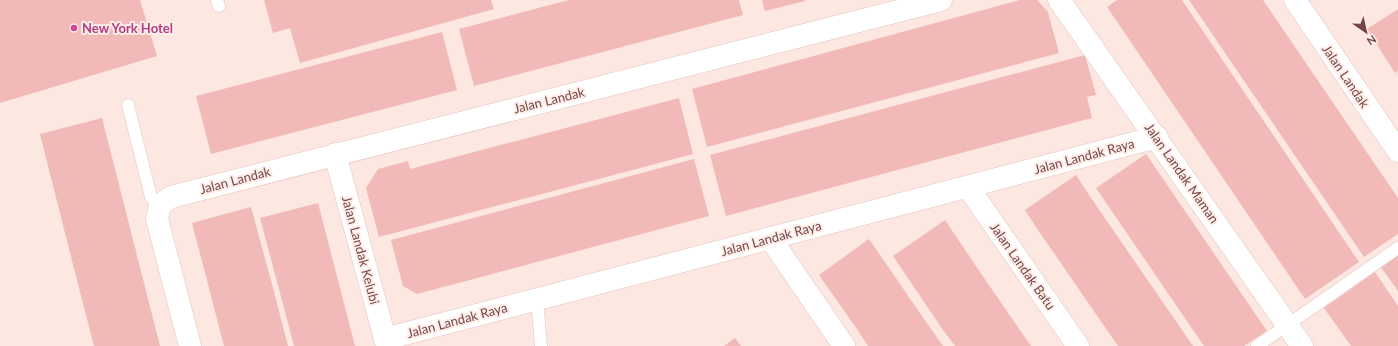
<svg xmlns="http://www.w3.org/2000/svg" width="1398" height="346" viewBox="0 0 1398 346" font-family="Lato,sans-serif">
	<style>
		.building { fill: #f2b9b9 }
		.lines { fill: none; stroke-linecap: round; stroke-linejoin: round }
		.lane-casing { stroke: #e2c3c0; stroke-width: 13 }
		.street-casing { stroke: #e2c3c0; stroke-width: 23 }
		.lane { stroke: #fff; stroke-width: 12 }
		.street { stroke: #fff; stroke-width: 22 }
		.hotel-dot { fill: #d1479c; stroke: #ffede8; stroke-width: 1.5 }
		.labels { text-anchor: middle; stroke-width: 4; stroke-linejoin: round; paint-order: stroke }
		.hotel-label { font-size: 13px; font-weight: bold; fill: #b23c85; stroke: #ffede8; text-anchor: start }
		.street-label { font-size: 13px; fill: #744849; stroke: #ffede8 }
	</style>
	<rect width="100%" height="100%" fill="#fce7e1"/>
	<!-- building -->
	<g class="building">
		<polygon points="0,0 140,0 157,56 0,103"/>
		<polygon points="264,0 491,0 494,9 300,63 290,28 273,33"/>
		<polygon points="569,0 739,0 743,15 474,86 459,29"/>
		<polygon points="762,0 805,0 805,1 765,11"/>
		<polygon points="1020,0 1037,0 1048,12 1059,53 707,147 692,89"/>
		<polygon points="1117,0 1182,0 1359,262 1305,299 1107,7"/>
		<polygon points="1189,0 1263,0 1398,198 1398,234 1364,257"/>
		<polygon points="1398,9 1398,71 1395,73 1367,29"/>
		<polygon points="442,32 457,90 211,154 196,96"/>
		<polygon points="1085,55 1096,95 1087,97 1092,118 726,216 710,155"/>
		<polygon points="679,98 693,154 379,237 366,188 378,169 408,161 410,169"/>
		<polygon points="102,118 143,279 160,346 94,346 69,249 40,134"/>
		<polygon points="1146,154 1267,331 1244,346 1204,346 1096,188"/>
		<polygon points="694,159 709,216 417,294 403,286 391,240"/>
		<polygon points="1076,175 1089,195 1193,346 1118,346 1038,230 1025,210"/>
		<polygon points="318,203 347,315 355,346 294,346 284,308 260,218"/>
		<polygon points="251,207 273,288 288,346 224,346 192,223"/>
		<polygon points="945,220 982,275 1031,346 955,346 943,330 893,256"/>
		<polygon points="869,239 922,316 943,346 868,346 859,332 819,275"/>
		<polygon points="1398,254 1398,291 1380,266"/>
		<polygon points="1375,272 1398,306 1398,346 1351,346 1324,308"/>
		<polygon points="735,338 741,346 724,346"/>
	</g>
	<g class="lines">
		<!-- lane casing -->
		<g class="lane-casing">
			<g id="lane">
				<polyline points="217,0 219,6"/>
				<polyline points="128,105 151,197 160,205"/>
				<polyline points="537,299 541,346"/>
				<polyline points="1257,346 1398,248"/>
			</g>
		</g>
		<!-- street casing -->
		<g class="street-casing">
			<g id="street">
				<polyline points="1059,0 1302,346"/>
				<polyline points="1295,0 1398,151"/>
				<polyline points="335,154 387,346"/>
				<polyline points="968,187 1078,346"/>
				<polyline points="770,238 844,346"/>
				<polyline points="385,339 1157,137"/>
				<polyline points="190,346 157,219 160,205 171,197 941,0"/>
			</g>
		</g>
		<!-- lane -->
		<use href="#lane" class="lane"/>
		<!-- street -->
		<use href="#street" class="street"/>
	</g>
	<!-- markers -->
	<circle class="hotel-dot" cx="74" cy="28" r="4"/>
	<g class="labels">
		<!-- hotel labels -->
		<g class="hotel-label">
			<text x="82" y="33">New York Hotel</text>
		</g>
		<!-- street labels -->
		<g class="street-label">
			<text transform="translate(1346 76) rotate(56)" y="5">Jalan Landak</text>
			<text transform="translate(549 100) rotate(-14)" y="5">Jalan Landak</text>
			<text transform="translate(1084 156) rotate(-15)" y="5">Jalan Landak Raya</text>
			<text transform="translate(1182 173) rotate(55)" y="5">Jalan Landak Maman</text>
			<text transform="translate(235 180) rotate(-15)" y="5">Jalan Landak</text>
			<text transform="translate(771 238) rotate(-15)" y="5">Jalan Landak Raya</text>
			<text transform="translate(361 250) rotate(75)" y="5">Jalan Landak Kelubi</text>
			<text transform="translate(1023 266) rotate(55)" y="5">Jalan Landak Batu</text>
			<text transform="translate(457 320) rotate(-15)" y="5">Jalan Landak Raya</text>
		</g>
	</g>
	<!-- north arrow -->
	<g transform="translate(1366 32) rotate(146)" stroke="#ffede8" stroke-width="3" paint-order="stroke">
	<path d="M0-3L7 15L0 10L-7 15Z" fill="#744849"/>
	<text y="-6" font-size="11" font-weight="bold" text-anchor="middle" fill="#744849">N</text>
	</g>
</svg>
